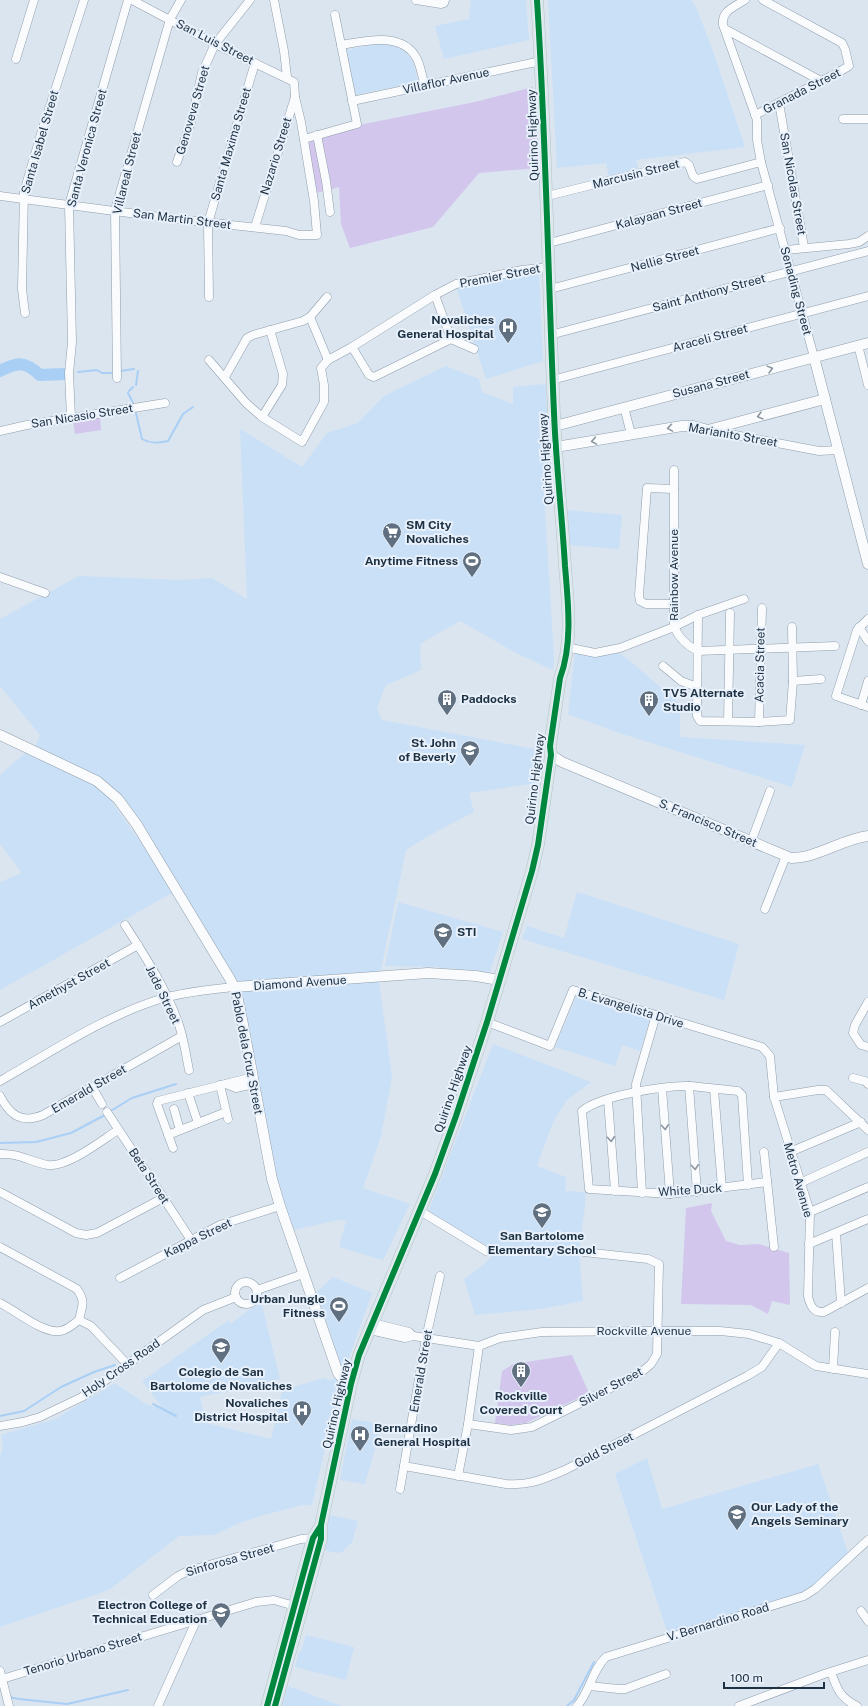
<svg xmlns="http://www.w3.org/2000/svg" width="868" height="1706" viewBox="0 0 868 1706" font-family="'Public Sans',sans-serif">
	<style>
		.built { fill: #cae0f7 }
		.green { fill: #d3c6ed }
		.lines { fill: none; stroke-linecap: round; stroke-linejoin: round }
		.stream { stroke: #aacff5; stroke-width: 2 }
		.river { stroke: #aacff5; stroke-width: 12 }
		.minor-casing { stroke: #909daa; stroke-width: 9 }
		.tertiary-casing { stroke: #909daa; stroke-width: 11 }
		.primary-casing { stroke: #b8c1c9; stroke-width: 13 }
		.minor { stroke: #f9fbfd; stroke-width: 8 }
		.tertiary { stroke: #f9fbfd; stroke-width: 10 }
		.primary { stroke: #dbe8ea; stroke-width: 12 }
		.cycleway-casing { stroke: #e8f1fb; stroke-width: 8 }
		.cycleway { stroke: #00873e; stroke-width: 6 }
		.oneway { stroke: #8c96a0 }
		.labels { text-anchor: middle; stroke-width: 4; stroke-linejoin: round; paint-order: stroke }
		.street-label { font-size: 12px; fill: #1e3143; stroke: #e8f1fb }
		.poi-label { font-size: 12px; font-weight: bold; fill: #1e3143; stroke: #e8f1fb; text-anchor: end }
	</style>
	<rect width="100%" height="100%" fill="#dae5f0"/>
	<!-- built -->
	<g class="built">
		<polygon points="471,0 526,0 529,40 444,59 435,26 469,19"/>
		<polygon points="548,0 691,0 696,7 713,51 745,147 636,160 639,172 609,179 606,163 557,168"/>
		<polygon points="375,44 387,44 402,48 413,61 418,82 356,95 346,50"/>
		<polygon points="539,271 543,361 486,379 456,286"/>
		<polygon points="446,366 479,379 482,392 513,404 513,387 546,384 549,464 543,478 554,657 553,670 516,653 460,621 420,644 421,670 386,685 377,708 382,720 540,750 536,783 469,793 474,812 430,835 406,850 380,974 236,986 119,797 35,747 40,735 0,686 0,619 79,576 181,580 212,578 247,599 240,429 302,467 327,433 358,423 384,396"/>
		<polygon points="566,510 622,515 619,549 568,545"/>
		<polygon points="575,652 598,656 618,652 630,661 680,704 680,737 805,745 792,787 616,732 568,714"/>
		<polygon points="26,752 94,785 106,794 150,855 172,893 0,990 0,882 22,873 0,844 0,775"/>
		<polygon points="577,892 739,944 724,1000 522,939 527,926 564,938"/>
		<polygon points="398,902 503,932 490,972 436,967 385,966"/>
		<polygon points="379,981 392,1077 381,1136 363,1188 410,1204 383,1260 339,1247 346,1221 338,1220 294,1230 277,1181 239,991"/>
		<polygon points="577,995 651,1016 640,1051 622,1045 615,1066 555,1047"/>
		<polygon points="493,1044 591,1082 566,1101 553,1122 537,1166 566,1177 565,1191 585,1192 585,1206 579,1253 583,1301 540,1309 475,1315 464,1279 483,1265 495,1253 427,1215"/>
		<polygon points="333,1277 372,1293 346,1366 341,1366 317,1292"/>
		<polygon points="261,1301 280,1379 200,1397 206,1423 271,1439 280,1402 282,1390 324,1378 328,1380 336,1379 341,1391 336,1414 333,1414 312,1505 302,1505 260,1516 237,1524 214,1535 179,1536 109,1590 0,1627 0,1456 3,1448 1,1435 55,1419 115,1383 144,1403 154,1407 161,1406 142,1381 229,1320 230,1324"/>
		<polygon points="352,1419 382,1424 365,1484 340,1480"/>
		<polygon points="647,1458 662,1509 818,1464 848,1553 812,1587 801,1595 668,1634 615,1474"/>
		<polygon points="330,1515 358,1521 352,1542 342,1552 336,1553 321,1549"/>
		<polygon points="306,1635 354,1647 346,1680 295,1667 299,1651 301,1652"/>
		<polygon points="285,1685 342,1706 279,1706"/>
	</g>
	<!-- green -->
	<g class="green">
		<polygon points="533,87 538,168 479,173 433,227 350,248 341,224 339,187 313,194 304,136 475,102"/>
		<polygon points="100,417 101,430 75,434 73,421"/>
		<polygon points="712,1203 711,1211 726,1241 740,1245 759,1244 789,1253 790,1305 772,1301 768,1314 751,1305 681,1304 686,1208"/>
		<polygon points="572,1355 589,1393 526,1423 511,1425 495,1423 502,1371 513,1364"/>
	</g>
	<g class="lines">
		<!-- stream -->
		<g class="stream">
			<polyline points="120,371 134,369"/>
			<polyline points="78,372 97,370 102,373 111,373"/>
			<polyline points="136,385 138,371"/>
			<polyline points="129,391 133,387"/>
			<polyline points="128,393 134,405"/>
			<path d="M135 409 142 439C151 444 158 443 168 441L183 414 193 407"/>
			<polyline points="109,1112 132,1098 176,1084"/>
			<polyline points="0,1143 36,1142 71,1133 105,1115"/>
			<polyline points="153,1404 176,1416"/>
			<polyline points="0,1416 24,1411 61,1387 94,1372 115,1365"/>
			<polyline points="9,1697 19,1699 67,1704 128,1690"/>
			<polyline points="567,1706 574,1700 594,1662"/>
		</g>
		<!-- river -->
		<path class="river" d="M0 371C18 362 25 361 40 375L65 374"/>
		<!-- minor casing -->
		<g class="minor-casing">
			<g id="minor">
				<polyline points="132,0 215,44 294,82 295,97 255,227"/>
				<polyline points="274,0 284,51 287,77"/>
				<polyline points="416,0 441,4 444,3 445,0"/>
				<path d="M745 0C734 7 721 11 723 25L757 120V140L761 162 814 357"/>
				<polyline points="725,29 821,81"/>
				<path d="M341 45C365 41 403 31 417 59 421 67 422 77 425 86"/>
				<polyline points="16,59 34,0"/>
				<polyline points="352,101 541,61"/>
				<polyline points="779,103 804,247"/>
				<polyline points="755,115 837,73 849,66 845,49 842,43 763,0"/>
				<polyline points="843,119 868,119"/>
				<polyline points="317,135 326,181 330,212"/>
				<polyline points="304,139 357,124 335,15"/>
				<polyline points="177,162 191,122 202,73 215,44 250,0"/>
				<polyline points="0,196 160,217 286,231 299,235 317,235 314,201 301,122 295,97"/>
				<polyline points="547,196 685,162 689,165 693,176 697,179 761,162"/>
				<polyline points="549,243 768,185"/>
				<polyline points="786,250 849,244 859,242 868,236"/>
				<polyline points="550,289 780,228"/>
				<polyline points="435,295 451,339 474,349"/>
				<polyline points="209,297 208,223 255,63"/>
				<polyline points="25,313 22,289 24,192 41,134 84,0"/>
				<polyline points="310,317 328,360"/>
				<polyline points="550,335 868,251"/>
				<polyline points="858,345 868,385"/>
				<polyline points="352,347 369,375 374,377 451,339"/>
				<polyline points="209,360 246,403 262,417 302,442 324,402 324,385 321,368 328,360 352,347 435,295 456,284 522,270 549,267"/>
				<polyline points="225,377 247,338 253,335 303,321 310,317 327,297"/>
				<polyline points="117,378 115,210 170,19 181,0"/>
				<polyline points="552,380 868,296"/>
				<polyline points="624,407 631,434"/>
				<polyline points="262,417 282,385 283,374 270,330"/>
				<polyline points="71,418 69,373 72,342 69,205 128,0"/>
				<polyline points="709,430 819,451 839,450"/>
				<polyline points="0,431 27,425 165,403"/>
				<path d="M674 470V627C679 638 687 646 698 651L835 646"/>
				<polyline points="674,489 647,488 639,595 640,601 646,604 674,604"/>
				<polyline points="0,577 45,593"/>
				<polyline points="698,615 697,716 700,721 759,722 790,720 793,681 792,627"/>
				<polyline points="868,619 857,630 836,696 868,707"/>
				<polyline points="859,627 868,641"/>
				<polyline points="566,647 595,653 620,648 674,627 698,615 744,599"/>
				<polyline points="663,666 681,681 697,687"/>
				<polyline points="793,681 821,679"/>
				<polyline points="861,705 868,681"/>
				<polyline points="728,721 730,613"/>
				<polyline points="759,722 762,608"/>
				<polyline points="751,842 770,791"/>
				<polyline points="765,909 786,856"/>
				<path d="M125 925C145 956 167 990 179 1025 184 1040 186 1055 189 1070"/>
				<polyline points="868,1002 855,1025 853,1033 861,1045 868,1047"/>
				<polyline points="0,1022 138,945"/>
				<path d="M487 1022 550 1046 573 990 762 1047 770 1056 774 1097 810 1212 808 1296C810 1305 813 1313 824 1312L868 1288"/>
				<polyline points="853,1078 865,1081 868,1084"/>
				<path d="M0 1081C53 1051 107 1014 167 997 189 992 212 989 234 987"/>
				<polyline points="226,1084 236,1088 254,1084"/>
				<polyline points="220,1085 228,1119"/>
				<polyline points="689,1086 697,1192"/>
				<polyline points="92,1087 102,1104"/>
				<polyline points="662,1088 670,1194"/>
				<polyline points="714,1089 722,1188"/>
				<polyline points="188,1093 198,1123"/>
				<path d="M0 1096C10 1115 21 1124 43 1115L182 1036"/>
				<polyline points="774,1097 818,1090 826,1090 868,1130"/>
				<polyline points="608,1100 615,1191"/>
				<polyline points="174,1109 180,1130"/>
				<polyline points="107,1112 191,1240"/>
				<polyline points="168,1135 226,1112"/>
				<polyline points="173,1148 157,1104 158,1101 253,1077"/>
				<polyline points="764,1152 774,1247"/>
				<polyline points="790,1152 861,1122"/>
				<path d="M0 1154C20 1153 30 1162 48 1165 67 1168 102 1140 118 1130"/>
				<polyline points="800,1183 868,1152"/>
				<path d="M748 1185 742 1095 738 1091C722 1090 706 1087 689 1086 665 1085 600 1096 582 1111L589 1189 670 1194 767 1182"/>
				<polyline points="0,1192 76,1233 86,1235 97,1233 163,1198"/>
				<polyline points="642,1193 636,1084 656,1015"/>
				<polyline points="420,1211 486,1251"/>
				<polyline points="810,1212 868,1187"/>
				<polyline points="836,1233 841,1303"/>
				<polyline points="809,1244 868,1219"/>
				<path d="M0 1247 77 1289C86 1302 82 1306 79 1320"/>
				<polyline points="120,1278 220,1225 280,1206"/>
				<circle cx="246" cy="1293" r="11"/>
				<polyline points="257,1290 303,1274"/>
				<path d="M0 1303C15 1310 43 1334 60 1331 68 1330 73 1324 79 1320"/>
				<polyline points="79,1320 91,1326 128,1365"/>
				<polyline points="373,1323 409,1332 413,1336"/>
				<polyline points="370,1330 405,1338 413,1336 479,1346 500,1338 542,1332 657,1331 720,1331 749,1334 779,1343 816,1366 868,1374"/>
				<polyline points="833,1369 835,1332"/>
				<polyline points="468,1424 511,1430 532,1427 619,1384 644,1370 651,1364 657,1354 659,1264 648,1259 584,1252"/>
				<polyline points="0,1426 23,1422 40,1417 82,1397 203,1310 236,1297"/>
				<path d="M404 1466 506 1484C530 1486 543 1479 565 1470L747 1376 762 1367 779 1343"/>
				<polyline points="458,1476 468,1424 479,1346"/>
				<polyline points="400,1489 426,1338 440,1276"/>
				<polyline points="153,1595 178,1576 188,1571 301,1539 313,1538"/>
				<polyline points="861,1611 868,1621"/>
				<polyline points="0,1671 9,1706"/>
				<path d="M831 1672C837 1689 840 1698 857 1706"/>
				<polyline points="2,1679 256,1602 274,1600 298,1607"/>
				<polyline points="590,1686 618,1689 625,1689 666,1674"/>
				<polyline points="158,1706 197,1619"/>
				<path d="M577 1706C590 1692 592 1670 606 1657L804 1596 815 1589 868 1540"/>
				<polyline points="739,1706 824,1674 868,1660"/>
			</g>
		</g>
		<!-- tertiary casing -->
		<g class="tertiary-casing">
			<g id="tertiary">
				<polyline points="814,357 868,564"/>
				<polyline points="555,426 868,343"/>
				<polyline points="556,447 682,426 693,426 708,430 825,399"/>
				<polyline points="0,735 97,781 118,799 137,825 230,979 236,991 242,1019 272,1179 280,1206 338,1373 343,1379 351,1384"/>
				<path d="M551 755 562 762 791 858C818 858 842 839 868 836"/>
				<polyline points="234,987 428,973 476,976 499,980"/>
			</g>
		</g>
		<!-- primary casing -->
		<g class="primary-casing">
			<g id="primary">
				<polyline points="267,1706 313,1538 320,1527"/>
				<path d="M275 1706 321 1539V1525L351 1384 359 1355 435 1174 456 1116 487 1022 532 871 538 845 551 755 550 746 560 678C573 644 568 602 565 566 562 515 556 464 554 413 548 275 546 138 537 0"/>
			</g>
		</g>
		<!-- minor -->
		<use href="#minor" class="minor"/>
		<!-- tertiary -->
		<use href="#tertiary" class="tertiary"/>
		<!-- primary -->
		<use href="#primary" class="primary"/>
		<!-- cycleway casing -->
		<g class="cycleway-casing">
			<g id="cycleway">
				<polyline points="267,1706 313,1538 320,1527"/>
				<path d="M275 1706 321 1539V1525L351 1384 359 1355 435 1174 456 1116 487 1022 532 871 538 845 551 755 550 746 560 678C573 644 568 602 565 566 562 515 556 464 554 413 548 275 546 138 537 0"/>
			</g>
		</g>
		<!-- cycleway -->
		<use href="#cycleway" class="cycleway"/>
	</g>
	<!-- one-way arrows -->
	<defs><path id="oneway-chevron" d="M-2-3.5L2.5 0L-2 3.5" fill="none" stroke-width="1.6" stroke-linecap="round" stroke-linejoin="round"/></defs>
	<g class="oneway">
		<use href="#oneway-chevron" transform="translate(770 369) rotate(-15)"/>
		<use href="#oneway-chevron" transform="translate(760 416) rotate(165)"/>
		<use href="#oneway-chevron" transform="translate(670 428) rotate(171)"/>
		<use href="#oneway-chevron" transform="translate(594 441) rotate(170)"/>
		<use href="#oneway-chevron" transform="translate(665 1127) rotate(86)"/>
		<use href="#oneway-chevron" transform="translate(611 1139) rotate(86)"/>
		<use href="#oneway-chevron" transform="translate(695 1167) rotate(86)"/>
	</g>
	<!-- icons -->
	<defs>
		<g id="hospital-pin" transform="scale(1)"><path d="M0 17L-7.5 6A9.5 9.5 0 1 1 7.5 6Z" fill="#607080" stroke="#e8f1fb"/><path d="M-5-5h3v3.5h4V-5h3V5h-3V1.5h-4V5h-3Z" fill="#fff"/></g>
		<g id="supermarket-pin" transform="scale(1)"><path d="M0 17L-7.5 6A9.5 9.5 0 1 1 7.5 6Z" fill="#607080" stroke="#e8f1fb"/><path d="M-6-5.5h2.5l.6 2H6L4.5 2H-2.5L-4.4-4H-6ZM-1.5 3.2a1.3 1.3 0 1 0 .1 0ZM3 3.2a1.3 1.3 0 1 0 .1 0Z" fill="#fff"/></g>
		<g id="stadium-pin" transform="scale(1)"><path d="M0 17L-7.5 6A9.5 9.5 0 1 1 7.5 6Z" fill="#607080" stroke="#e8f1fb"/><path d="M0-5a6.5 5 0 1 0 0 10a6.5 5 0 1 0 0-10ZM-3.5-1.8h7v3.6h-7Z" fill="#fff"/></g>
		<g id="building-pin" transform="scale(1)"><path d="M0 17L-7.5 6A9.5 9.5 0 1 1 7.5 6Z" fill="#607080" stroke="#e8f1fb"/><path d="M-4-6H4V6H1V3H-1V6H-4ZM-2.5-4.3h1.7v1.8h-1.7ZM.8-4.3h1.7v1.8H.8ZM-2.5-1h1.7V.8h-1.7ZM.8-1h1.7V.8H.8Z" fill="#fff"/></g>
		<g id="school-pin" transform="scale(1)"><path d="M0 17L-7.5 6A9.5 9.5 0 1 1 7.5 6Z" fill="#607080" stroke="#e8f1fb"/><path d="M0-5L7-2L0 1L-7-2ZM-4 1L0 2.5L4 1V4Q0 6-4 4Z" fill="#fff"/></g>
		<g id="university-pin" transform="scale(1)"><path d="M0 17L-7.5 6A9.5 9.5 0 1 1 7.5 6Z" fill="#607080" stroke="#e8f1fb"/><path d="M0-5L7-2L0 1L-7-2ZM-4 1L0 2.5L4 1V4Q0 6-4 4Z" fill="#fff"/></g>
	</defs>
	<g fill-rule="evenodd">
		<use href="#hospital-pin" x="508" y="327"/>
		<use href="#supermarket-pin" x="392" y="532"/>
		<use href="#stadium-pin" x="472" y="561"/>
		<use href="#building-pin" x="447" y="699"/>
		<use href="#building-pin" x="649" y="700"/>
		<use href="#school-pin" x="470" y="750"/>
		<use href="#university-pin" x="443" y="932"/>
		<use href="#school-pin" x="542" y="1212"/>
		<use href="#stadium-pin" x="339" y="1306"/>
		<use href="#school-pin" x="221" y="1347"/>
		<use href="#building-pin" x="521" y="1371"/>
		<use href="#hospital-pin" x="302" y="1410"/>
		<use href="#hospital-pin" x="360" y="1435"/>
		<use href="#school-pin" x="737" y="1514"/>
		<use href="#university-pin" x="221" y="1612"/>
	</g>
	<g class="labels">
		<!-- street labels -->
		<g class="street-label">
			<text transform="translate(215 42) rotate(27)" y="4">San Luis Street</text>
			<text transform="translate(446 81) rotate(-12)" y="4">Villaflor Avenue</text>
			<text transform="translate(802 91) rotate(-27)" y="4">Granada Street</text>
			<text transform="translate(193 110) rotate(-74)" y="4">Genoveva Street</text>
			<text transform="translate(533 135) rotate(-92)" y="4">Quirino Highway</text>
			<text transform="translate(40 142) rotate(-74)" y="4">Santa Isabel Street</text>
			<text transform="translate(231 144) rotate(-74)" y="4">Santa Maxima Street</text>
			<text transform="translate(87 148) rotate(-75)" y="4">Santa Veronica Street</text>
			<text transform="translate(276 156) rotate(-73)" y="4">Nazario Street</text>
			<text transform="translate(127 173) rotate(-76)" y="4">Villareal Street</text>
			<text transform="translate(636 174) rotate(-14)" y="4">Marcusin Street</text>
			<text transform="translate(793 184) rotate(80)" y="4">San Nicolas Street</text>
			<text transform="translate(659 214) rotate(-15)" y="4">Kalayaan Street</text>
			<text transform="translate(182 219) rotate(7)" y="4">San Martin Street</text>
			<text transform="translate(665 259) rotate(-15)" y="4">Nellie Street</text>
			<text transform="translate(500 276) rotate(-11)" y="4">Premier Street</text>
			<text transform="translate(796 291) rotate(75)" y="4">Senading Street</text>
			<text transform="translate(709 293) rotate(-15)" y="4">Saint Anthony Street</text>
			<text transform="translate(710 338) rotate(-15)" y="4">Araceli Street</text>
			<text transform="translate(711 384) rotate(-15)" y="4">Susana Street</text>
			<text transform="translate(82 416) rotate(-9)" y="4">San Nicasio Street</text>
			<text transform="translate(733 435) rotate(10)" y="4">Marianito Street</text>
			<text transform="translate(546 459) rotate(-94)" y="4">Quirino Highway</text>
			<text transform="translate(674 575) rotate(-90)" y="4">Rainbow Avenue</text>
			<text transform="translate(760 665) rotate(-89)" y="4">Acacia Street</text>
			<text transform="translate(535 779) rotate(-83)" y="4">Quirino Highway</text>
			<text transform="translate(708 823) rotate(23)" y="4">S. Francisco Street</text>
			<text transform="translate(300 983) rotate(-4)" y="4">Diamond Avenue</text>
			<text transform="translate(69 984) rotate(-29)" y="4">Amethyst Street</text>
			<text transform="translate(163 995) rotate(64)" y="4">Jade Street</text>
			<text transform="translate(631 1008) rotate(17)" y="4">B. Evangelista Drive</text>
			<text transform="translate(247 1053) rotate(79)" y="4">Pablo dela Cruz Street</text>
			<text transform="translate(89 1089) rotate(-30)" y="4">Emerald Street</text>
			<text transform="translate(453 1089) rotate(-71)" y="4">Quirino Highway</text>
			<text transform="translate(149 1176) rotate(57)" y="4">Beta Street</text>
			<text transform="translate(798 1180) rotate(74)" y="4">Metro Avenue</text>
			<text transform="translate(690 1190) rotate(-4)" y="4">White Duck</text>
			<text transform="translate(198 1238) rotate(-26)" y="4">Kappa Street</text>
			<text x="644" y="1335">Rockville Avenue</text>
			<text transform="translate(121 1368) rotate(-35)" y="4">Holy Cross Road</text>
			<text transform="translate(421 1371) rotate(-80)" y="4">Emerald Street</text>
			<text transform="translate(611 1387) rotate(-28)" y="4">Silver Street</text>
			<text transform="translate(337 1404) rotate(-77)" y="4">Quirino Highway</text>
			<text transform="translate(604 1450) rotate(-27)" y="4">Gold Street</text>
			<text transform="translate(230 1560) rotate(-16)" y="4">Sinforosa Street</text>
			<text transform="translate(718 1622) rotate(-17)" y="4">V. Bernardino Road</text>
			<text transform="translate(83 1654) rotate(-17)" y="4">Tenorio Urbano Street</text>
		</g>
		<!-- poi labels -->
		<g class="poi-label">
			<text x="494" y="324">Novaliches<tspan x="494" dy="14">General Hospital</tspan></text>
			<text x="406" y="529" text-anchor="start">SM City<tspan x="406" dy="14">Novaliches</tspan></text>
			<text x="458" y="565">Anytime Fitness</text>
			<text x="663" y="697" text-anchor="start">TV5 Alternate<tspan x="663" dy="14">Studio</tspan></text>
			<text x="461" y="703" text-anchor="start">Paddocks</text>
			<text x="456" y="747">St. John<tspan x="456" dy="14">of Beverly</tspan></text>
			<text x="457" y="936" text-anchor="start">STI</text>
			<text x="542" y="1240" text-anchor="middle">San Bartolome<tspan x="542" dy="14">Elementary School</tspan></text>
			<text x="325" y="1303">Urban Jungle<tspan x="325" dy="14">Fitness</tspan></text>
			<text x="221" y="1376" text-anchor="middle">Colegio de San<tspan x="221" dy="14">Bartolome de Novaliches</tspan></text>
			<text x="521" y="1400" text-anchor="middle">Rockville<tspan x="521" dy="14">Covered Court</tspan></text>
			<text x="288" y="1407">Novaliches<tspan x="288" dy="14">District Hospital</tspan></text>
			<text x="374" y="1432" text-anchor="start">Bernardino<tspan x="374" dy="14">General Hospital</tspan></text>
			<text x="751" y="1511" text-anchor="start">Our Lady of the<tspan x="751" dy="14">Angels Seminary</tspan></text>
			<text x="207" y="1609">Electron College of<tspan x="207" dy="14">Technical Education</tspan></text>
		</g>
	</g>
	<!-- scale -->
	<path d="M724 1682v6h100v-6" fill="none" stroke="#1e3143" stroke-width="2"/>
	<text x="730" y="1682" font-size="12" fill="#1e3143" stroke="#e8f1fb" stroke-width="3" paint-order="stroke">100 m</text>
</svg>
